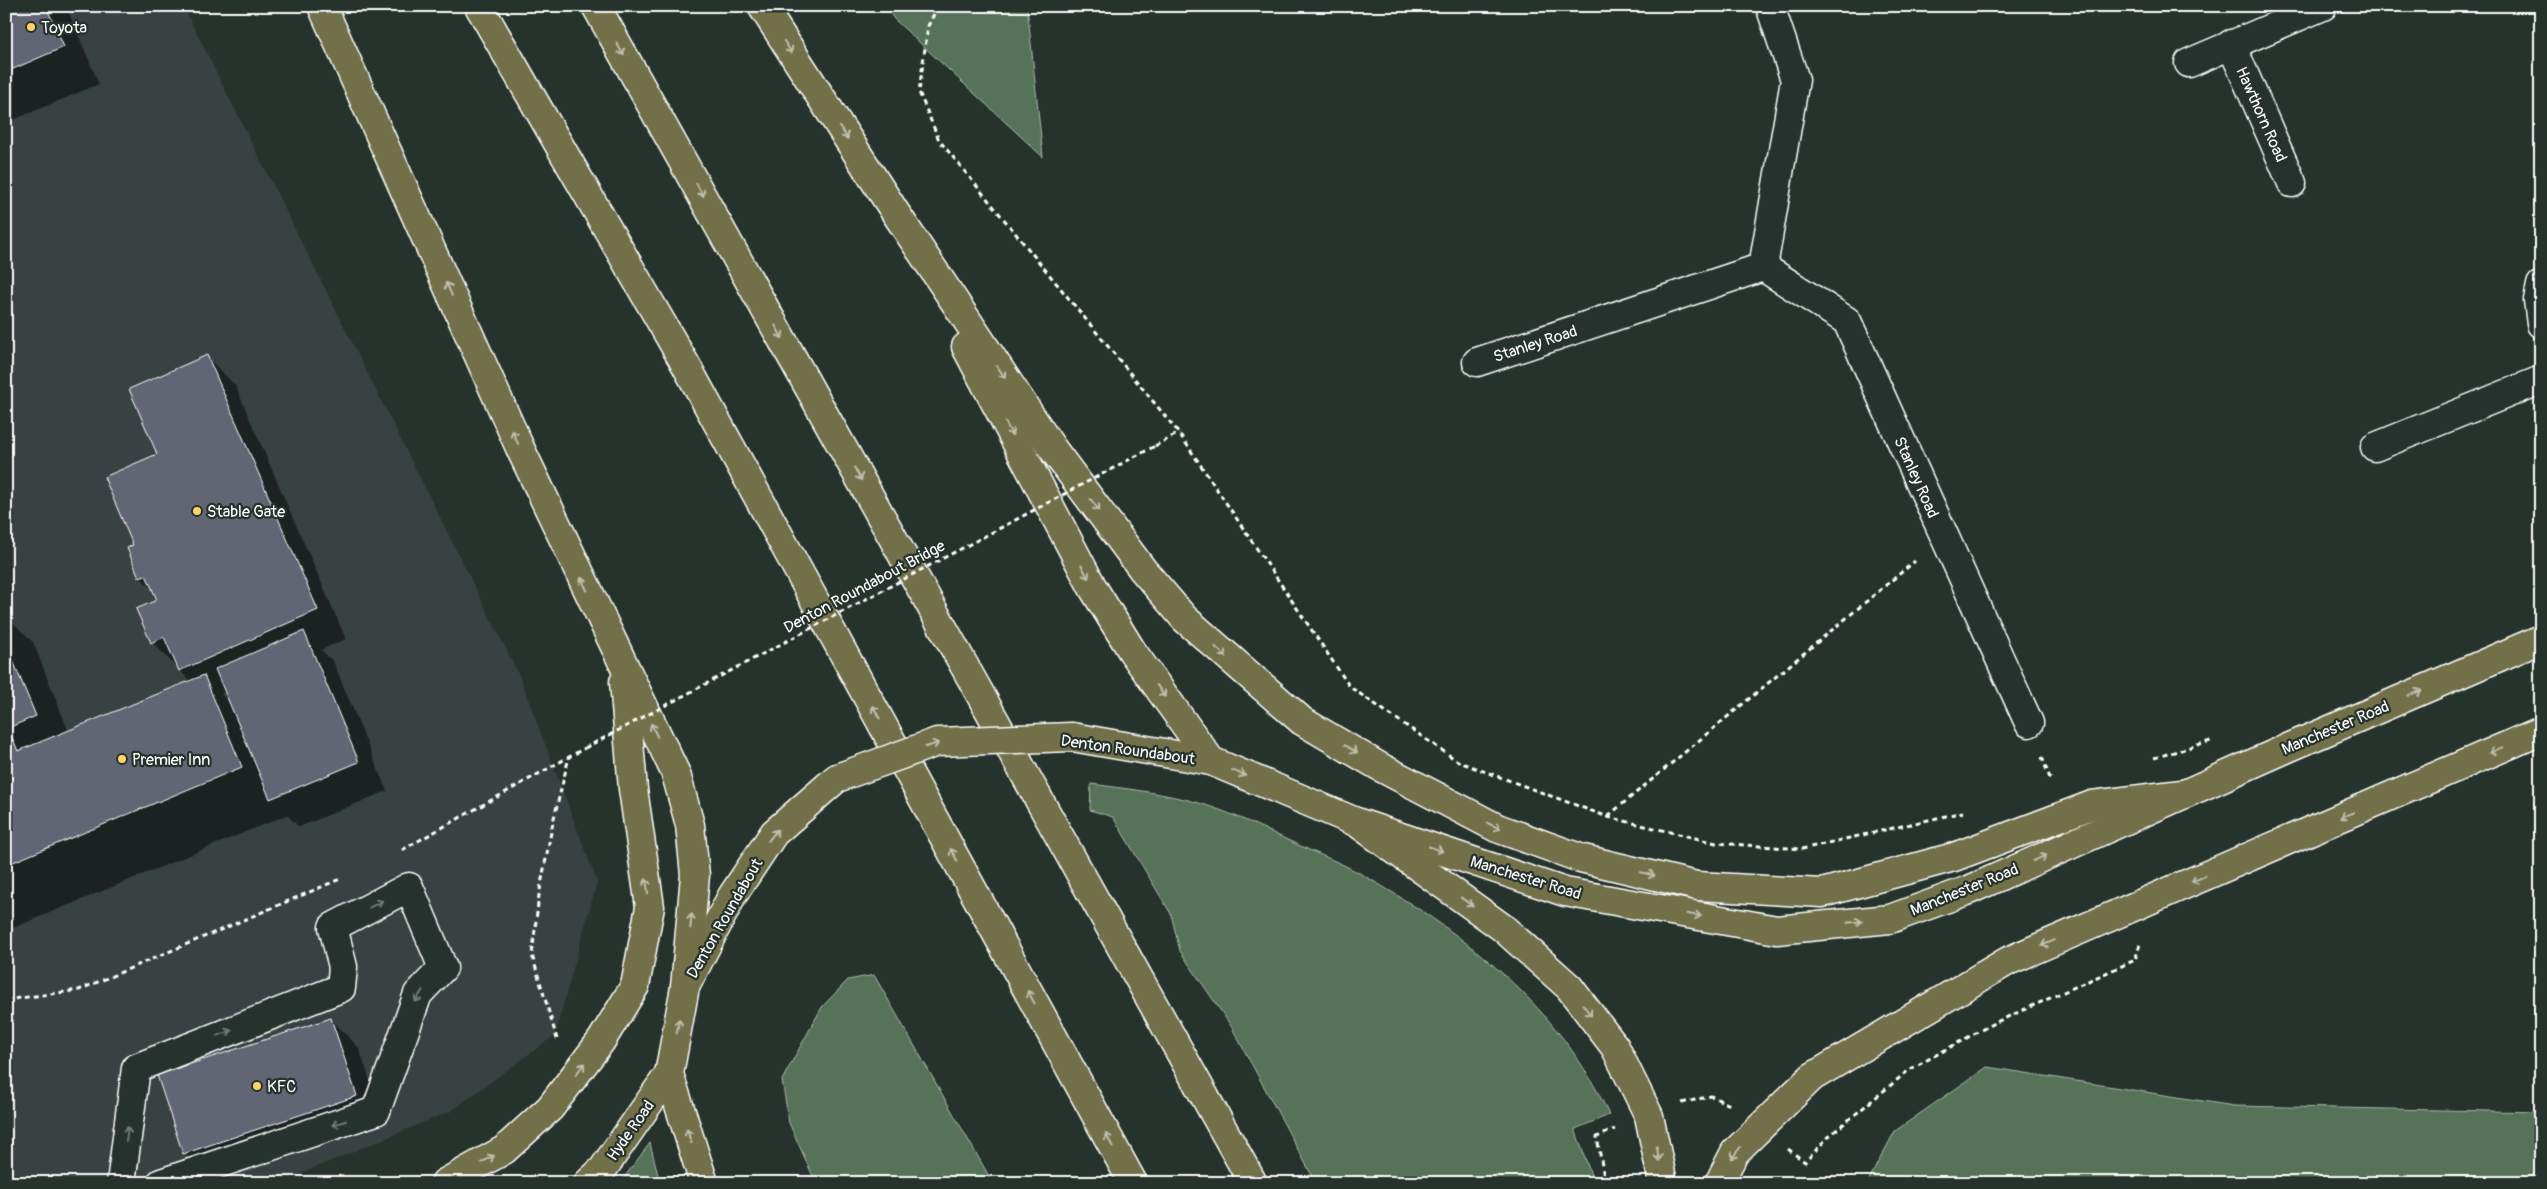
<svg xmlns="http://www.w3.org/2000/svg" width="2547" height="1189" viewBox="0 0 2547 1189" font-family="Pangolin,sans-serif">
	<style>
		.built { fill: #384242 }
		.green { fill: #577258; stroke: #abb8ac }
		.shadow { fill: #0007; fill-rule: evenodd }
		.building { fill: #626573; stroke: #fff }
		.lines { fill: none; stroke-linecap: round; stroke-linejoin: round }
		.minor-casing { stroke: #fff; stroke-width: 31 }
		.highway-casing { stroke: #fff; stroke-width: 31 }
		.path { stroke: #fff; stroke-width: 3; stroke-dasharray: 5 4; stroke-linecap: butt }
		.minor { stroke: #26332d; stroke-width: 28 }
		.highway { stroke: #71704a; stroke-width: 28 }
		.highway-bridge-casing { stroke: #fff; stroke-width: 31; stroke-linecap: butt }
		.path-bridge { stroke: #fff; stroke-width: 3; stroke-dasharray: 5 4; stroke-linecap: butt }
		.highway-bridge { stroke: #71704a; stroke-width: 28 }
		.oneway { stroke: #bfbfae }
		.oneway2 { stroke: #727a76 }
		.poi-dot { fill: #ffd166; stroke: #26332d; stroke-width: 2 }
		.labels { text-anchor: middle; stroke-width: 4.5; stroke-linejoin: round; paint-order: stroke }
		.poi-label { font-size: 16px; fill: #fff; stroke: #26332d; text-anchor: start }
		.street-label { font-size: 16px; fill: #fff; stroke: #26332d }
	</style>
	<rect width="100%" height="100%" fill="#26332d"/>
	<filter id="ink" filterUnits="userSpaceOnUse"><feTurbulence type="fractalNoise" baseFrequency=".02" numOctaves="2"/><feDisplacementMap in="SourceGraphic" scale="10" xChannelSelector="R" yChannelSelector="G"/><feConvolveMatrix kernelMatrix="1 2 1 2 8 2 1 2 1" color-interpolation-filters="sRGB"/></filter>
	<g filter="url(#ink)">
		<!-- built -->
		<polygon class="built" points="6,6 183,6 519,675 597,882 555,1035 451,1111 278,1183 6,1183"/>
		<!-- green -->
		<g class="green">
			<polygon points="885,6 1027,6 1043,157 894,19"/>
			<path d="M1091 784C1122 788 1154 792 1184 799 1223 808 1260 827 1296 844 1320 855 1345 864 1368 878 1466 934 1562 1010 1609 1115L1575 1129 1591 1175V1183H1316L1231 1026 1180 951 1171 914 1113 817 1090 810Z"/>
			<polygon points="874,975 993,1183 816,1183 789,1123 782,1080 822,1007 848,980"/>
			<polygon points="1987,1067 2234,1106 2541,1112 2541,1183 1867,1183 1895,1131"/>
			<polygon points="650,1143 660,1183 620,1183"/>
		</g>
		<!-- shadow -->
		<g class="shadow">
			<polygon points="6,6 66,6 99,84 6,123"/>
			<path d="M206 356 235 385 346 639 321 650 333 661 387 791 299 827 287 815 13 928 6 921V616L33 642 69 732 191 682 152 642 159 601 154 591 140 577 135 546 159 455ZM226 691 231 704 221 694Z"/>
			<polygon points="331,1019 359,1048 385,1125 212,1182 184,1153"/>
		</g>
		<!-- building -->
		<g class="building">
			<polygon points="6,6 46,6 64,47 6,72"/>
			<polygon points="207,355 318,610 179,671 164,637 151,643 136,609 157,600 146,575 139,577 127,548 133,545 104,477 157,454 129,389"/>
			<polygon points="304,631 359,762 270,799 215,669"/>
			<polygon points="6,644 36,716 8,728 18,751 204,675 242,767 6,865"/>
			<polygon points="331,1018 357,1096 183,1154 157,1075"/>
		</g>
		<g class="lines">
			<!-- minor casing -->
			<g class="minor-casing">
				<g id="minor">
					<polyline points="2231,44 2292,183"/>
					<polyline points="2189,63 2323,6"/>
					<polyline points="1763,267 1795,80 1770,6"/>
					<polyline points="2541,285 2538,300 2541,324"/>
					<polyline points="1477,362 1763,267 1847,321 2029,723"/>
					<polyline points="2375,447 2541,380"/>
					<polyline points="121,1183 136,1068 341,988 343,967 333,927 409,887 443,968 418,994 376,1111 161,1183"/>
				</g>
			</g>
			<!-- highway casing -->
			<g class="highway-casing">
				<g id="highway">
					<polyline points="322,6 520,448 676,774 690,825 695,875 685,987"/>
					<polyline points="479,6 687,367 1133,1183"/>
					<polyline points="596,6 1253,1183"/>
					<polyline points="762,6 897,215 1052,448 1143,570 1185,619 1302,721 1382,768 1497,828 1580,858 1697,886 1822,893 1954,857 2092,805 2182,794"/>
					<polyline points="966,347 1093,588 1132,651 1211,761"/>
					<polyline points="1072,737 1211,761 1356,822 1503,928 1569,987 1615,1047 1649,1116 1663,1183"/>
					<polyline points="1356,822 1565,892 1777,930 1890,919 1969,890 2290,747 2541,639"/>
					<polyline points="445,1183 504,1150 550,1108 601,1041 635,986 650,907 633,789 624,682"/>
					<polyline points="588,1183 603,1169 669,1074"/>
					<polyline points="704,1183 669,1074 685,987 732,896 774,833 837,778"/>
					<polyline points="1719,1183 1735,1152 1812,1077 2008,961 2541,731"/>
				</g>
			</g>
			<!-- path -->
			<g class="path">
				<polyline points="938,6 928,26 919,92 939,140 1179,433 1350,687 1459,762 1608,817 1716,843 1802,849 1963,812"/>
				<polyline points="1155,446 1179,433"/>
				<polyline points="2042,757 2051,781"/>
				<polyline points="2154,758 2214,740"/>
				<polyline points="1608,816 1915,561"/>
				<polyline points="402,850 585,748"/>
				<polyline points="6,1000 79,990 340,879"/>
				<polyline points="557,1039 532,955 539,895 553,822 569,757"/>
				<polyline points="1682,1103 1711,1096 1732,1106"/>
				<polyline points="1788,1149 1805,1162 1829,1136 1909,1070 1992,1024 2135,960 2140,944"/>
				<polyline points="1605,1183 1597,1137 1615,1129"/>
				<polyline points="2011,1183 2012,1180 2025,1183"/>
			</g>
			<!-- minor -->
			<use href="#minor" class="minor"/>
			<!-- highway -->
			<use href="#highway" class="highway"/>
			<!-- highway-bridge casing -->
			<g class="highway-bridge-casing">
				<polyline id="highway-bridge" points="837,778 937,742 1072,737"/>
			</g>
			<!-- path-bridge -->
			<polyline class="path-bridge" points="585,748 1155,446"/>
			<!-- highway-bridge -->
			<use href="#highway-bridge" class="highway-bridge"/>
		</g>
		<!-- one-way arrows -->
		<defs><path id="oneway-shaft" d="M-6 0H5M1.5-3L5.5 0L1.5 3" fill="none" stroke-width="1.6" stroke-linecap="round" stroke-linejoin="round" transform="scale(1.25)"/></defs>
		<g class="oneway">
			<use href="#oneway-shaft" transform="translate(788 47) rotate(57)"/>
			<use href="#oneway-shaft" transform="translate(620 49) rotate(61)"/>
			<use href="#oneway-shaft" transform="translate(844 133) rotate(57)"/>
			<use href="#oneway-shaft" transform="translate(700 190) rotate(61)"/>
			<use href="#oneway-shaft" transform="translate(449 289) rotate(-114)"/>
			<use href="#oneway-shaft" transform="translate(779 332) rotate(61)"/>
			<use href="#oneway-shaft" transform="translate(1001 372) rotate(56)"/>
			<use href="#oneway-shaft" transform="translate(1009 429) rotate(62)"/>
			<use href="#oneway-shaft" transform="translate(515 437) rotate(-114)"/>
			<use href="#oneway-shaft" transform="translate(858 474) rotate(61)"/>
			<use href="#oneway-shaft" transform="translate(1095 505) rotate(53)"/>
			<use href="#oneway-shaft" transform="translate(1085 572) rotate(62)"/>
			<use href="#oneway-shaft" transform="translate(584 584) rotate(-115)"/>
			<use href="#oneway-shaft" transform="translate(1221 652) rotate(42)"/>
			<use href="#oneway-shaft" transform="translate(1161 691) rotate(55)"/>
			<use href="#oneway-shaft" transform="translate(2415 693) rotate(-23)"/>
			<use href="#oneway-shaft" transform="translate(876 712) rotate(-119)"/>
			<use href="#oneway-shaft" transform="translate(654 730) rotate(-116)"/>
			<use href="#oneway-shaft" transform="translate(932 745) rotate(-17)"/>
			<use href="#oneway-shaft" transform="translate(1351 749) rotate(31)"/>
			<use href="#oneway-shaft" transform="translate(2496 750) rotate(157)"/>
			<use href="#oneway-shaft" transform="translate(1239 773) rotate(23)"/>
			<use href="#oneway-shaft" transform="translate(2347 815) rotate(157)"/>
			<use href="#oneway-shaft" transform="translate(1494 826) rotate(25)"/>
			<use href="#oneway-shaft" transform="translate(773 835) rotate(-51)"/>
			<use href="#oneway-shaft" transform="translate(1436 849) rotate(19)"/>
			<use href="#oneway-shaft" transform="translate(954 855) rotate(-119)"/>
			<use href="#oneway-shaft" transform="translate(2040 858) rotate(-24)"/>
			<use href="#oneway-shaft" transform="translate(1648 874) rotate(13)"/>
			<use href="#oneway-shaft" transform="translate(2198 879) rotate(157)"/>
			<use href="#oneway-shaft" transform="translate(647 886) rotate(-98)"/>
			<use href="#oneway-shaft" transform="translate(1467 902) rotate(36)"/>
			<use href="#oneway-shaft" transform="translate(1694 915) rotate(10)"/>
			<use href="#oneway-shaft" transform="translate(691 921) rotate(-85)"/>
			<use href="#oneway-shaft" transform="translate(1855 922) rotate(-6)"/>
			<use href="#oneway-shaft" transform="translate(2048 943) rotate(157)"/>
			<use href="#oneway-shaft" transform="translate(1031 997) rotate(-119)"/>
			<use href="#oneway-shaft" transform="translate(1587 1010) rotate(53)"/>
			<use href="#oneway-shaft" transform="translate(678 1026) rotate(-80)"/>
			<use href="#oneway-shaft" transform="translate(580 1069) rotate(-53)"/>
			<use href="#oneway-shaft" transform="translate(689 1136) rotate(-108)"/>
			<use href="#oneway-shaft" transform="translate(1109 1140) rotate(-119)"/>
			<use href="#oneway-shaft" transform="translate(1736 1153) rotate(127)"/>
			<use href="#oneway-shaft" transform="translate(1658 1154) rotate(80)"/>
			<use href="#oneway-shaft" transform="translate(488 1159) rotate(-29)"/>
		</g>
		<g class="oneway2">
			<use href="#oneway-shaft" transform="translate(376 904) rotate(-28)"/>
			<use href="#oneway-shaft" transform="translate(419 996) rotate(121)"/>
			<use href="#oneway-shaft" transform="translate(225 1033) rotate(-21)"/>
			<use href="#oneway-shaft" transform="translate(339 1123) rotate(162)"/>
			<use href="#oneway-shaft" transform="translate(127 1134) rotate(-82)"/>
		</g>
	</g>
	<!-- markers -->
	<g class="poi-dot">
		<circle cx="31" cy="27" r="5"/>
		<circle cx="197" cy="511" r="5"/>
		<circle cx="122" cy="759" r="5"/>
		<circle cx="257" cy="1086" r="5"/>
	</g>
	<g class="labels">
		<!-- poi labels -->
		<g class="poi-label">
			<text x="41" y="33">Toyota</text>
			<text x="207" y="517">Stable Gate</text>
			<text x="132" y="765">Premier Inn</text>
			<text x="267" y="1092">KFC</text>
		</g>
		<!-- street labels -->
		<g class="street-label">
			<text transform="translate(2262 114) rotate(66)" y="6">Hawthorn Road</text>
			<text transform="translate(1535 343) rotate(-18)" y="6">Stanley Road</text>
			<text transform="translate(1917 477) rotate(66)" y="6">Stanley Road</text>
			<text transform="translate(864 586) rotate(-28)" y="6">Denton Roundabout Bridge</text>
			<text transform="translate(2335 727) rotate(-23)" y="6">Manchester Road</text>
			<text transform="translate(1128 749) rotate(8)" y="6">Denton Roundabout</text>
			<text transform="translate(1526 877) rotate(17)" y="6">Manchester Road</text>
			<text transform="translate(1964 889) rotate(-22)" y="6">Manchester Road</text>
			<text transform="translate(724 918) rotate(-60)" y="6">Denton Roundabout</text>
			<text transform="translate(630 1130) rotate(-55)" y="6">Hyde Road</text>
		</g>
	</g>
	<!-- margin -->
	<rect width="2547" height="1189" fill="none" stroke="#26332d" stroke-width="25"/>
	<rect x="12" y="12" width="2522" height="1164" fill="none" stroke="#fff" stroke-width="2" filter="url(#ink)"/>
</svg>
